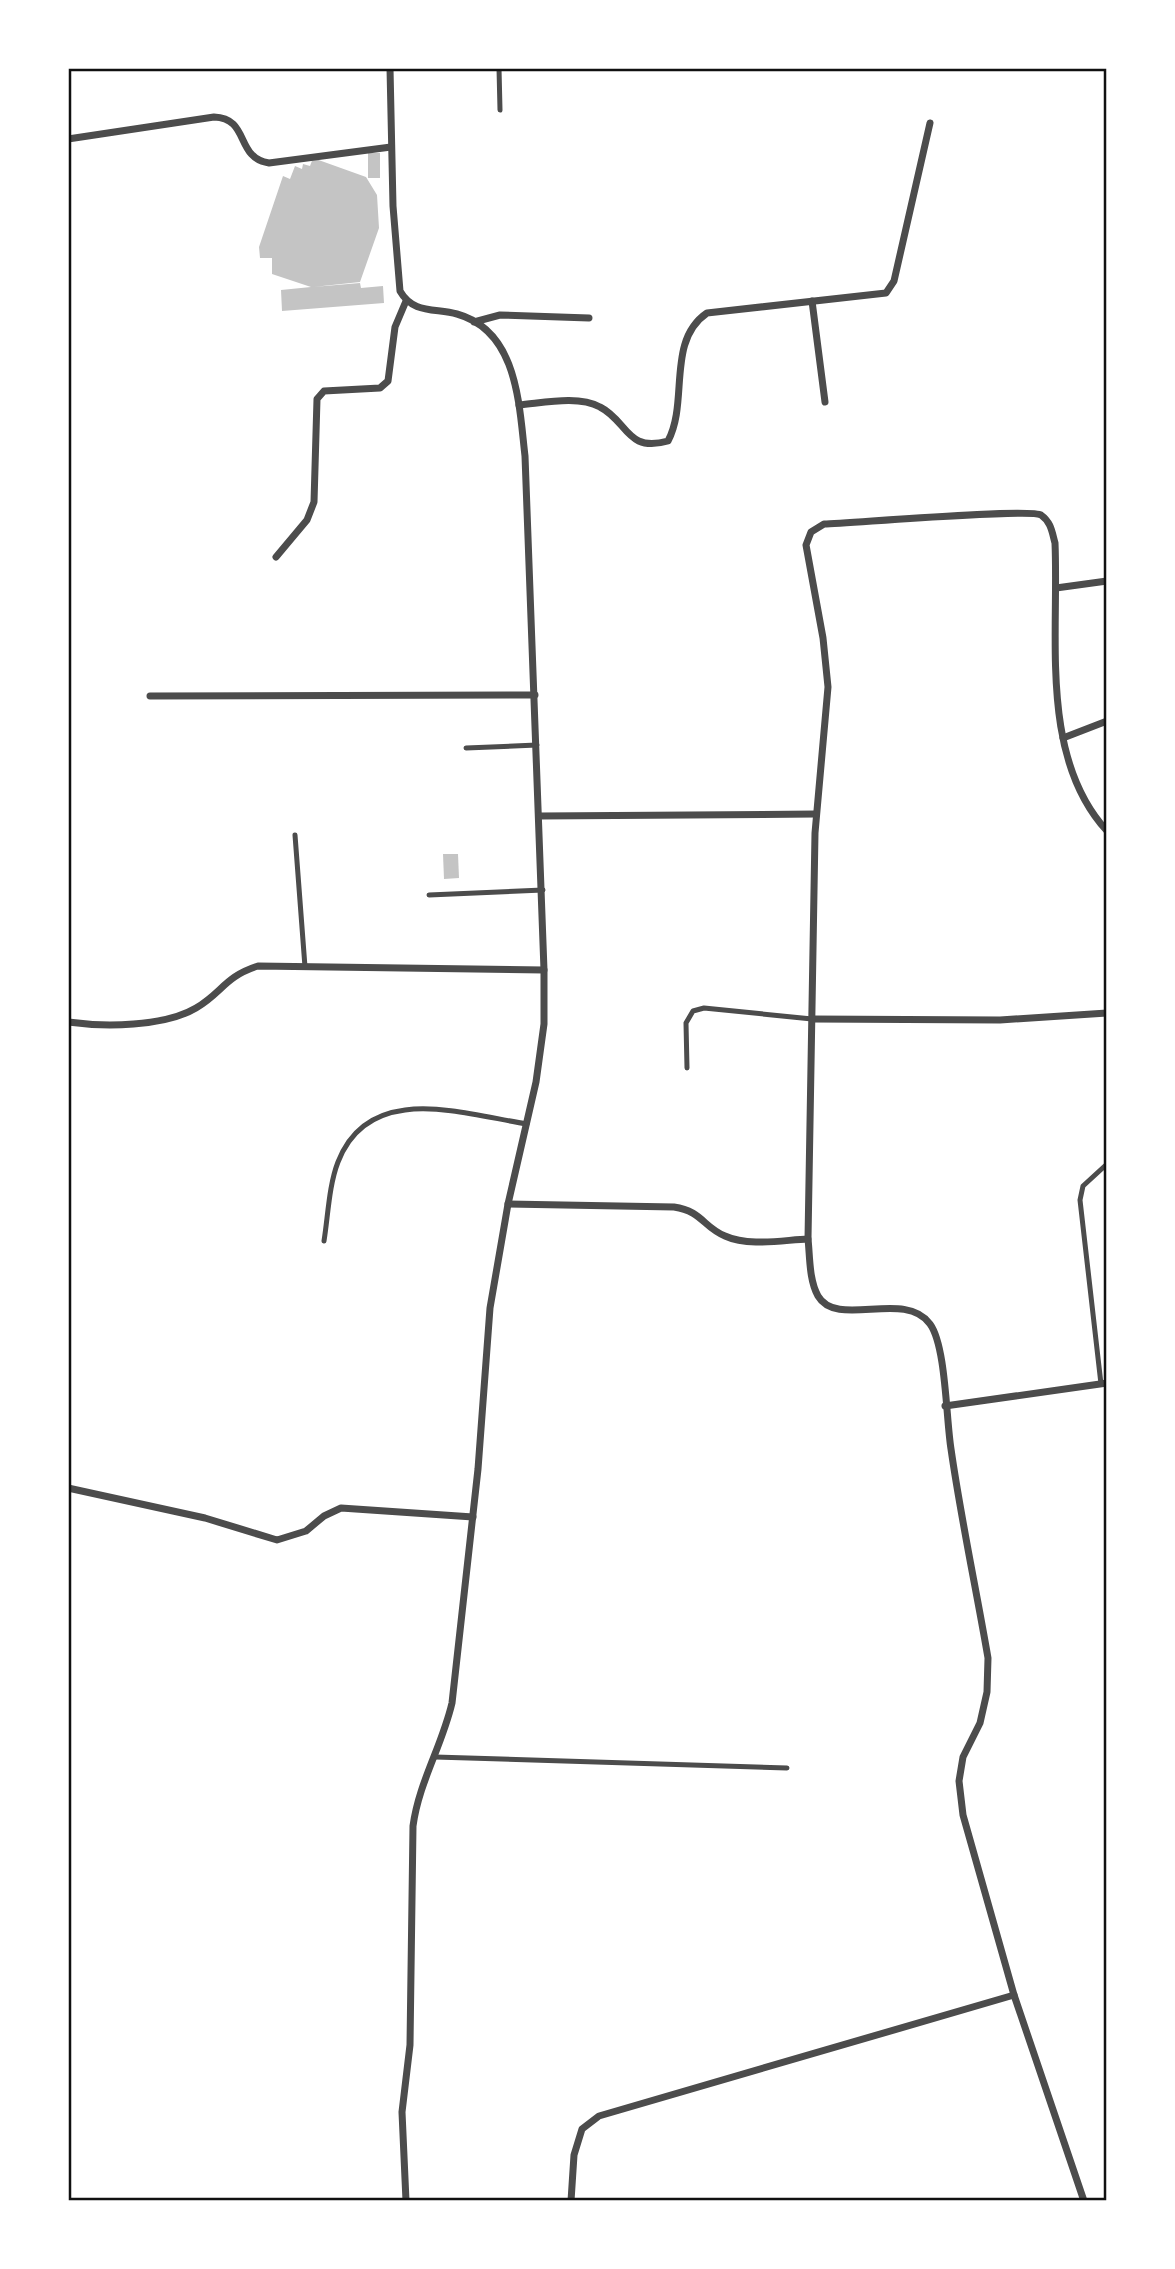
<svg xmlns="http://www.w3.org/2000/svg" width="1175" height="2269" viewBox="0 0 1175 2269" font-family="Figtree,sans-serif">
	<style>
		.building { fill: #c4c4c4 }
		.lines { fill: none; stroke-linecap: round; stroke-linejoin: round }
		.service { stroke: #4c4c4c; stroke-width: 5 }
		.minor { stroke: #4c4c4c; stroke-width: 7 }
		.neatline { fill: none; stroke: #111; stroke-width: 2.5 }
	</style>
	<rect width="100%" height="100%" fill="#fff"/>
	<!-- building -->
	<g class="building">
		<rect x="368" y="153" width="12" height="25"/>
		<polygon points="313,158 366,177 377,195 379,228 360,282 313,287 360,283 361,288 383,286 384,303 282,311 281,290 311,287 272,274 272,258 260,258 259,247 283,176 290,179 295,166 302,169 303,164 310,166"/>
		<polygon points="443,854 458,854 459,878 444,879"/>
	</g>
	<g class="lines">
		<!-- service -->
		<g class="service">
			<polyline points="499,68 500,110"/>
			<polyline points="466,748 537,745"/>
			<polyline points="295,835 305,967"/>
			<polyline points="429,895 543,890"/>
			<polyline points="687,1068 686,1023 693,1011 704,1008 812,1019"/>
			<path d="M324 1241C328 1216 329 1185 338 1162 369 1081 463 1114 527 1124"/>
			<polyline points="1101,1384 1080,1200 1083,1186 1107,1164"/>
			<polyline points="435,1757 787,1768"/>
		</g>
		<!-- minor -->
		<g class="minor">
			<path d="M390 68 393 206 400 291C413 314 435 308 457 314 518 331 519 405 525 456L544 970V1024L536 1082 508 1204 490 1308 478 1469 452 1703C442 1746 419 1782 413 1826L410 2045 402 2112 406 2201"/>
			<path d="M68 139 214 117C250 118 235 158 269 163L391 147"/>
			<polyline points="812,301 825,402"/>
			<polyline points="474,322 500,315 589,318"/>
			<path d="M519 405C543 403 578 395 600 407 628 421 626 453 668 441 689 402 666 341 707 313L886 293 894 281 930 123"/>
			<polyline points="276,557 307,520 314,502 317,399 324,391 380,388 388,381 395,327 406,301"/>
			<polyline points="1056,588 1107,581"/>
			<polyline points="150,696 535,695"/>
			<polyline points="1063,738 1107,721"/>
			<polyline points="540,816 816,814"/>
			<polyline points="812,1019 1000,1020 1107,1013"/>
			<path d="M68 1022C104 1027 164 1027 196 1008 223 992 224 977 258 966L544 970"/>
			<path d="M508 1204 674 1207C702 1211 703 1227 725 1236 749 1247 783 1240 808 1239"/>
			<polyline points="945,1406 1107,1383"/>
			<polyline points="68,1488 205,1518 277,1540 306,1531 324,1516 341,1508 473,1517"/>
			<polyline points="571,2201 574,2155 582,2129 599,2116 1014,1995"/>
			<path d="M1084 2201 1014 1995 963 1815 959 1781 963 1757 980 1723 987 1692 988 1658C976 1588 961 1519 951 1449 946 1418 946 1346 930 1324 905 1289 837 1329 818 1296 809 1280 810 1257 808 1239L815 833 828 687 823 638 806 545 811 532 824 524C853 523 1030 508 1041 515 1051 522 1052 532 1055 543 1059 636 1039 757 1107 831"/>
		</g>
	</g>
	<!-- border -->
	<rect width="1175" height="2269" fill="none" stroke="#ffffff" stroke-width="140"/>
	<rect x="70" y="70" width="1035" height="2129" class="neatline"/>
</svg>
